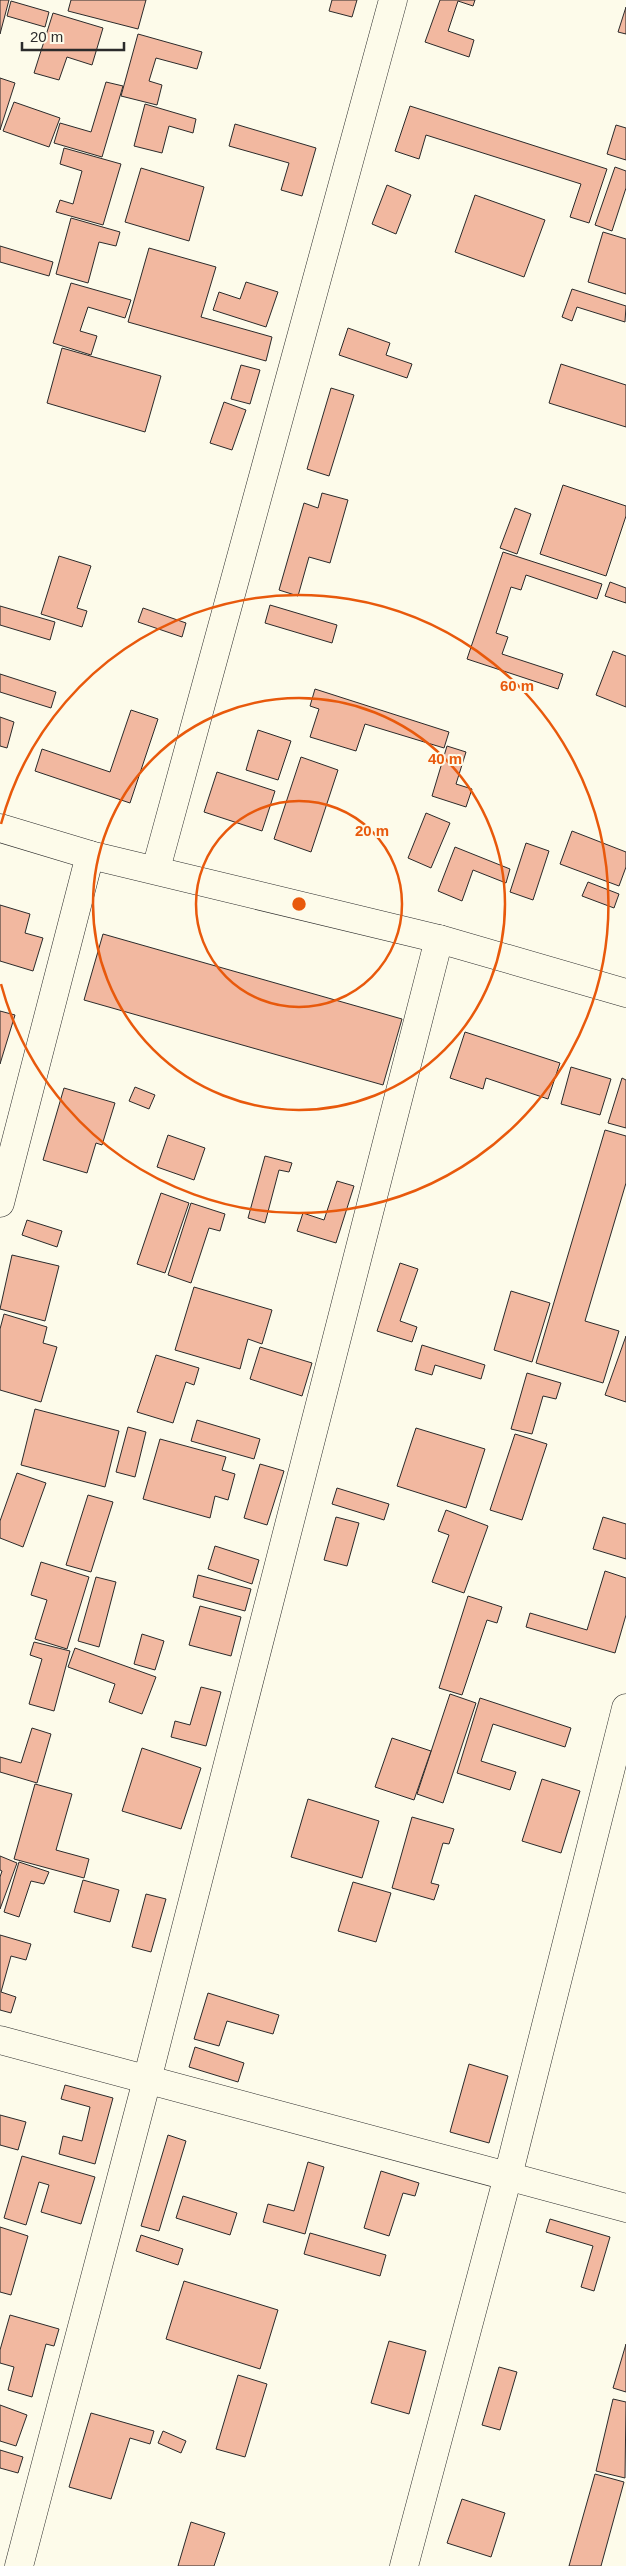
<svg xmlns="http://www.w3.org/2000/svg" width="626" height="2566" viewBox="0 0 626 2566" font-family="Arial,sans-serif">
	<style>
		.building { fill: #f2b8a0; stroke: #2b2b2b }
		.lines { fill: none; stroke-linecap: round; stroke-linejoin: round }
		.street-casing { stroke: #2b2b2b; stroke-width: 29 }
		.secondary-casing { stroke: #2b2b2b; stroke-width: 29 }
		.street { stroke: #fdfbea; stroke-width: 28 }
		.secondary { stroke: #fdfbea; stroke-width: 28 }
		.ring { fill: none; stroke: #e8590c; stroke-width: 2.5 }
		.centre { fill: #e8590c; stroke: #fdfbea; stroke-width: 2.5 }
		.ring-label { font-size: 15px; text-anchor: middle; font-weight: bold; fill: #e8590c; stroke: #fdfbea; stroke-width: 4; stroke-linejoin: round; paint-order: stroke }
	</style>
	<rect width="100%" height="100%" fill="#fdfbea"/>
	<!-- building -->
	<g class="building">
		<polygon points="0,0 9,0 0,34"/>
		<polygon points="71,0 146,0 138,29 68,11"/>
		<polygon points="332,0 357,0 352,17 329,11"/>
		<polygon points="440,0 475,0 473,6 458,1 448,31 474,40 469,57 425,42"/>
		<polygon points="11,1 49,12 45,27 7,16"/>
		<polygon points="626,7 626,34 618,32"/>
		<polygon points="53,13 103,28 92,65 67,57 59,80 34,73"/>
		<polygon points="138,34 202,52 197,69 156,58 149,81 162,85 157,105 121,96"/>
		<polygon points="0,78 15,83 0,130"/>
		<polygon points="106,82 123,86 102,157 54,143 60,123 91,132"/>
		<polygon points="14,102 60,118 49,147 3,131"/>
		<polygon points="145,104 196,119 193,133 169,126 162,153 134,146"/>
		<polygon points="410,106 607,169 589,223 570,217 581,184 426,135 419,159 395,151"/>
		<polygon points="235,124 316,148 302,196 281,190 289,163 229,146"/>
		<polygon points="616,125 626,128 626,160 607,154"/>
		<polygon points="64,148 121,164 103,225 56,212 60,200 73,204 82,171 60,164"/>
		<polygon points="615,167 626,171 626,188 612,231 595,225"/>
		<polygon points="141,168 204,187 189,241 125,222"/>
		<polygon points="387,185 411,195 396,234 372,224"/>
		<polygon points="475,195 545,220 524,277 455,252"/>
		<polygon points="71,218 120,232 116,246 99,242 88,283 56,274"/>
		<polygon points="603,232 626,239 626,294 588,282"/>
		<polygon points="0,246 53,262 49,276 0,262"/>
		<polygon points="149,248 216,267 201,317 272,337 266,361 128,322"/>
		<polygon points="246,282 278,292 266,327 213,310 219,292 240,299"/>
		<polygon points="71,283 131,300 125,318 88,307 80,331 97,336 91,355 53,343"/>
		<polygon points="572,289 626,306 625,322 577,307 572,321 562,317"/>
		<polygon points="348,328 390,343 386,355 412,364 407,378 339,355"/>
		<polygon points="62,348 161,376 145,432 47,403"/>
		<polygon points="561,364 626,385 626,427 549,403"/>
		<polygon points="241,365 260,370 250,404 231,399"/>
		<polygon points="331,388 354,395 329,476 307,469"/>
		<polygon points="224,402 246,410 232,450 210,443"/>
		<polygon points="563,485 626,506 626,516 606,576 540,554"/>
		<polygon points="322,493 348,500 330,563 309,557 298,596 279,590 304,503 318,508"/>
		<polygon points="515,508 531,514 517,554 500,548"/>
		<polygon points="503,552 602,584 597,599 526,575 521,590 511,587 496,633 508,637 502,654 563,674 558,689 467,659"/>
		<polygon points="59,556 91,566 77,608 87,611 82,627 41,614"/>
		<polygon points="610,582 626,588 626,603 605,596"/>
		<polygon points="270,605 337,625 332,643 265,623"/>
		<polygon points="0,606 55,622 50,640 0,625"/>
		<polygon points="143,608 186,623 182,637 138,622"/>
		<polygon points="613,651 626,656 626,707 596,695"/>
		<polygon points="0,674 56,692 51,708 0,692"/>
		<polygon points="315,689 449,732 444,748 365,724 356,751 310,737 319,709 310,706"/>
		<polygon points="131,710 158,719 130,803 35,771 42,749 110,772"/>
		<polygon points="0,717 14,722 7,748 0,746"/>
		<polygon points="258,730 291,741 278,780 246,770"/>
		<polygon points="447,746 466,752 456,784 472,789 466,807 432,796"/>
		<polygon points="301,757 338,770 311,852 274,839"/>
		<polygon points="217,772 275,791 262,831 204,812"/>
		<polygon points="426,813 450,823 431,868 408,858"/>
		<polygon points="572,831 626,852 626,867 619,886 560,864"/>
		<polygon points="526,843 549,851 533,900 510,892"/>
		<polygon points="455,847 510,869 506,883 473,870 462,901 438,891"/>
		<polygon points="588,882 619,894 614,908 582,896"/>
		<polygon points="0,905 30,914 25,933 43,938 33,971 0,961"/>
		<polygon points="103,934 402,1019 383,1085 84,1000"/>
		<polygon points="0,1011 15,1015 0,1064"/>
		<polygon points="465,1032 560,1063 548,1099 486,1078 483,1089 450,1078"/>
		<polygon points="571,1067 611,1079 600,1115 561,1104"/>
		<polygon points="622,1078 626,1080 626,1128 608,1123"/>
		<polygon points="135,1087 155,1095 149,1109 129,1101"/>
		<polygon points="64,1088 115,1103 102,1145 96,1143 87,1173 43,1160"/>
		<polygon points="605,1130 626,1136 626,1183 585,1321 619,1331 603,1383 536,1363"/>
		<polygon points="168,1135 205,1148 194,1180 157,1167"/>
		<polygon points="265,1156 292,1163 289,1172 279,1170 265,1223 248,1218"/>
		<polygon points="337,1181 354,1186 336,1243 297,1231 303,1213 324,1220"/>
		<polygon points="161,1193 189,1203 165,1273 137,1264"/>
		<polygon points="191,1203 225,1214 220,1231 209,1228 191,1283 168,1275"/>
		<polygon points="27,1220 62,1231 57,1247 22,1235"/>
		<polygon points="12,1255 59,1266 45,1321 0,1309"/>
		<polygon points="400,1263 418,1269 400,1321 417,1327 412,1342 377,1331"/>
		<polygon points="194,1287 272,1310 262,1344 248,1339 240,1369 175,1350"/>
		<polygon points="511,1291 550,1303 532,1362 494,1350"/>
		<polygon points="4,1314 47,1327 43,1343 57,1347 41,1402 0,1390 0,1329"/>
		<polygon points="626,1336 626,1402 605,1395"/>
		<polygon points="422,1345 485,1365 481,1379 435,1365 432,1375 415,1370"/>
		<polygon points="260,1347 312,1363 302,1396 250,1379"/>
		<polygon points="156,1355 199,1368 194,1385 186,1382 173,1423 137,1412"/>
		<polygon points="527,1373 561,1383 556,1399 543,1396 532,1434 511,1429"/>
		<polygon points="35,1409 119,1431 105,1487 21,1465"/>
		<polygon points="197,1420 260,1439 254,1459 191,1441"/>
		<polygon points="128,1427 146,1432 135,1477 116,1472"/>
		<polygon points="416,1428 485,1449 466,1508 397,1486"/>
		<polygon points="515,1434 547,1444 522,1520 490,1510"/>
		<polygon points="160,1439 226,1457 222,1470 235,1474 228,1500 215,1496 210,1518 143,1499"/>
		<polygon points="260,1464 284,1471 267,1525 244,1518"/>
		<polygon points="17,1473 46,1483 23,1547 0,1538 0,1521"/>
		<polygon points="337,1488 389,1504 384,1520 332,1504"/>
		<polygon points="88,1495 113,1502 91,1572 66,1565"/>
		<polygon points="446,1510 488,1526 464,1593 432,1582 449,1535 438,1531"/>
		<polygon points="336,1517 359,1523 347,1566 324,1560"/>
		<polygon points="603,1517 626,1524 626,1559 593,1549"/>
		<polygon points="215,1546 259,1560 252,1584 208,1569"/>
		<polygon points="41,1562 89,1577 67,1649 35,1639 47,1600 31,1595"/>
		<polygon points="605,1571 626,1578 626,1615 615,1653 526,1627 530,1613 587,1630"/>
		<polygon points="198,1575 251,1589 245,1611 193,1597"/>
		<polygon points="96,1577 116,1582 99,1647 78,1641"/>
		<polygon points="468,1596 502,1607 497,1623 487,1620 462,1695 439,1688"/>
		<polygon points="200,1606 241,1617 231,1656 189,1645"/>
		<polygon points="142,1634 164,1641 155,1670 134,1664"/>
		<polygon points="34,1642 70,1651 54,1711 29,1704 42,1659 30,1655"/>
		<polygon points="75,1648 156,1677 142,1714 109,1702 115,1684 68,1667"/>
		<polygon points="201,1687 221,1692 206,1746 171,1737 175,1721 190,1725"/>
		<polygon points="450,1694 476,1703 443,1803 417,1794"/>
		<polygon points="480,1698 571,1728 565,1747 493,1724 481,1761 516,1772 510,1790 457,1773"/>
		<polygon points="32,1728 51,1734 37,1783 0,1772 0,1757 21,1763"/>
		<polygon points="392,1738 431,1751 414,1800 375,1787"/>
		<polygon points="142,1748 201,1768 181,1829 122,1811"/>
		<polygon points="542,1779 580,1791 561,1853 522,1841"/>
		<polygon points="35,1784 72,1794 56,1850 89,1859 84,1878 14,1859"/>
		<polygon points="308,1799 379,1821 362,1878 291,1857"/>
		<polygon points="412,1817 454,1829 449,1844 443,1843 431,1883 439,1885 434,1900 392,1888"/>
		<polygon points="0,1856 17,1863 0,1909 0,1877 2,1871 0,1870"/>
		<polygon points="19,1862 49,1872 44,1884 31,1881 19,1917 4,1912"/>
		<polygon points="83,1880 119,1890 110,1922 74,1912"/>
		<polygon points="353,1882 391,1893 376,1942 338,1931"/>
		<polygon points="146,1894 166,1899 151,1952 132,1947"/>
		<polygon points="0,1935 31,1944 26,1960 11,1956 1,1992 16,1997 11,2013 0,2010"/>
		<polygon points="208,1993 279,2015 273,2034 227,2021 219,2046 194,2039"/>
		<polygon points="195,2047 244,2063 238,2082 189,2067"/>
		<polygon points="469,2064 508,2076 489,2143 450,2132"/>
		<polygon points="65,2085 113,2098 95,2164 59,2154 63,2136 82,2141 90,2107 61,2099"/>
		<polygon points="0,2115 26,2122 18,2150 0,2145"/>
		<polygon points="168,2135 186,2141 159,2231 141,2226"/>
		<polygon points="22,2156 95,2177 81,2224 41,2212 49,2185 39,2182 26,2225 4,2218"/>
		<polygon points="308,2162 324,2167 305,2234 263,2222 268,2204 294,2211"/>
		<polygon points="381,2171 419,2183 415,2196 403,2193 389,2236 364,2228"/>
		<polygon points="183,2196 237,2213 230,2235 176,2218"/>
		<polygon points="550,2219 610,2237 594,2291 581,2287 593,2246 546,2232"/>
		<polygon points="0,2227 28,2236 11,2295 0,2292"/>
		<polygon points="310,2233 386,2255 380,2276 304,2254"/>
		<polygon points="141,2235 183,2249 178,2265 136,2251"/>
		<polygon points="184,2281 278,2310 260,2369 166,2339"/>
		<polygon points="10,2315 59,2329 54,2346 46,2344 32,2397 8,2390 14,2367 0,2363 0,2350"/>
		<polygon points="389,2341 426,2351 409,2414 371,2403"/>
		<polygon points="626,2344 626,2392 613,2388"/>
		<polygon points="499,2367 517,2372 500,2430 482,2425"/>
		<polygon points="238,2375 267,2384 245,2457 216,2449"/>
		<polygon points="613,2399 626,2402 625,2478 596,2471"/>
		<polygon points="0,2405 27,2415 16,2446 0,2441"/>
		<polygon points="91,2413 154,2431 150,2444 130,2438 111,2499 69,2487"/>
		<polygon points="163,2431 186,2441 181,2453 158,2443"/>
		<polygon points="0,2450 23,2457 18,2473 0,2468"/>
		<polygon points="595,2474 624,2482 601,2566 569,2566"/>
		<polygon points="462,2499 505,2513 491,2557 447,2543"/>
		<polygon points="191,2522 225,2533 214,2566 178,2566"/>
	</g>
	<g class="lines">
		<!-- street casing -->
		<g class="street-casing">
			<g id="street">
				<polyline points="156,869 393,0"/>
				<polyline points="0,1203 90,855"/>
				<polyline points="0,2040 626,2208"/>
				<polyline points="19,2566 147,2080 439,939"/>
				<polyline points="404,2566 508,2176 626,1708"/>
			</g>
		</g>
		<!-- secondary casing -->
		<g class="secondary-casing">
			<polyline id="secondary" points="0,828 90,855 439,939 626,993"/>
		</g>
		<!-- street -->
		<use href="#street" class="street"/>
		<!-- secondary -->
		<use href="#secondary" class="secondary"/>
	</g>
	<!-- distance rings -->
	<g class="ring">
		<circle cx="299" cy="904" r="103"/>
		<circle cx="299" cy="904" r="206"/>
		<path d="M1 824A309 309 0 1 1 1 984"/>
	</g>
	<circle cx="299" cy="904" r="8" class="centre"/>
	<g class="ring-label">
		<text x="517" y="691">60 m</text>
		<text x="445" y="764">40 m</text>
		<text x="372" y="836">20 m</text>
	</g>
	<!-- scale -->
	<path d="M22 42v8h102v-8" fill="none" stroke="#2b2b2b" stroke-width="2.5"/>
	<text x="30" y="42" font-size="15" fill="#2b2b2b" stroke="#fdfbea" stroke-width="4" paint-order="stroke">20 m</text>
</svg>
